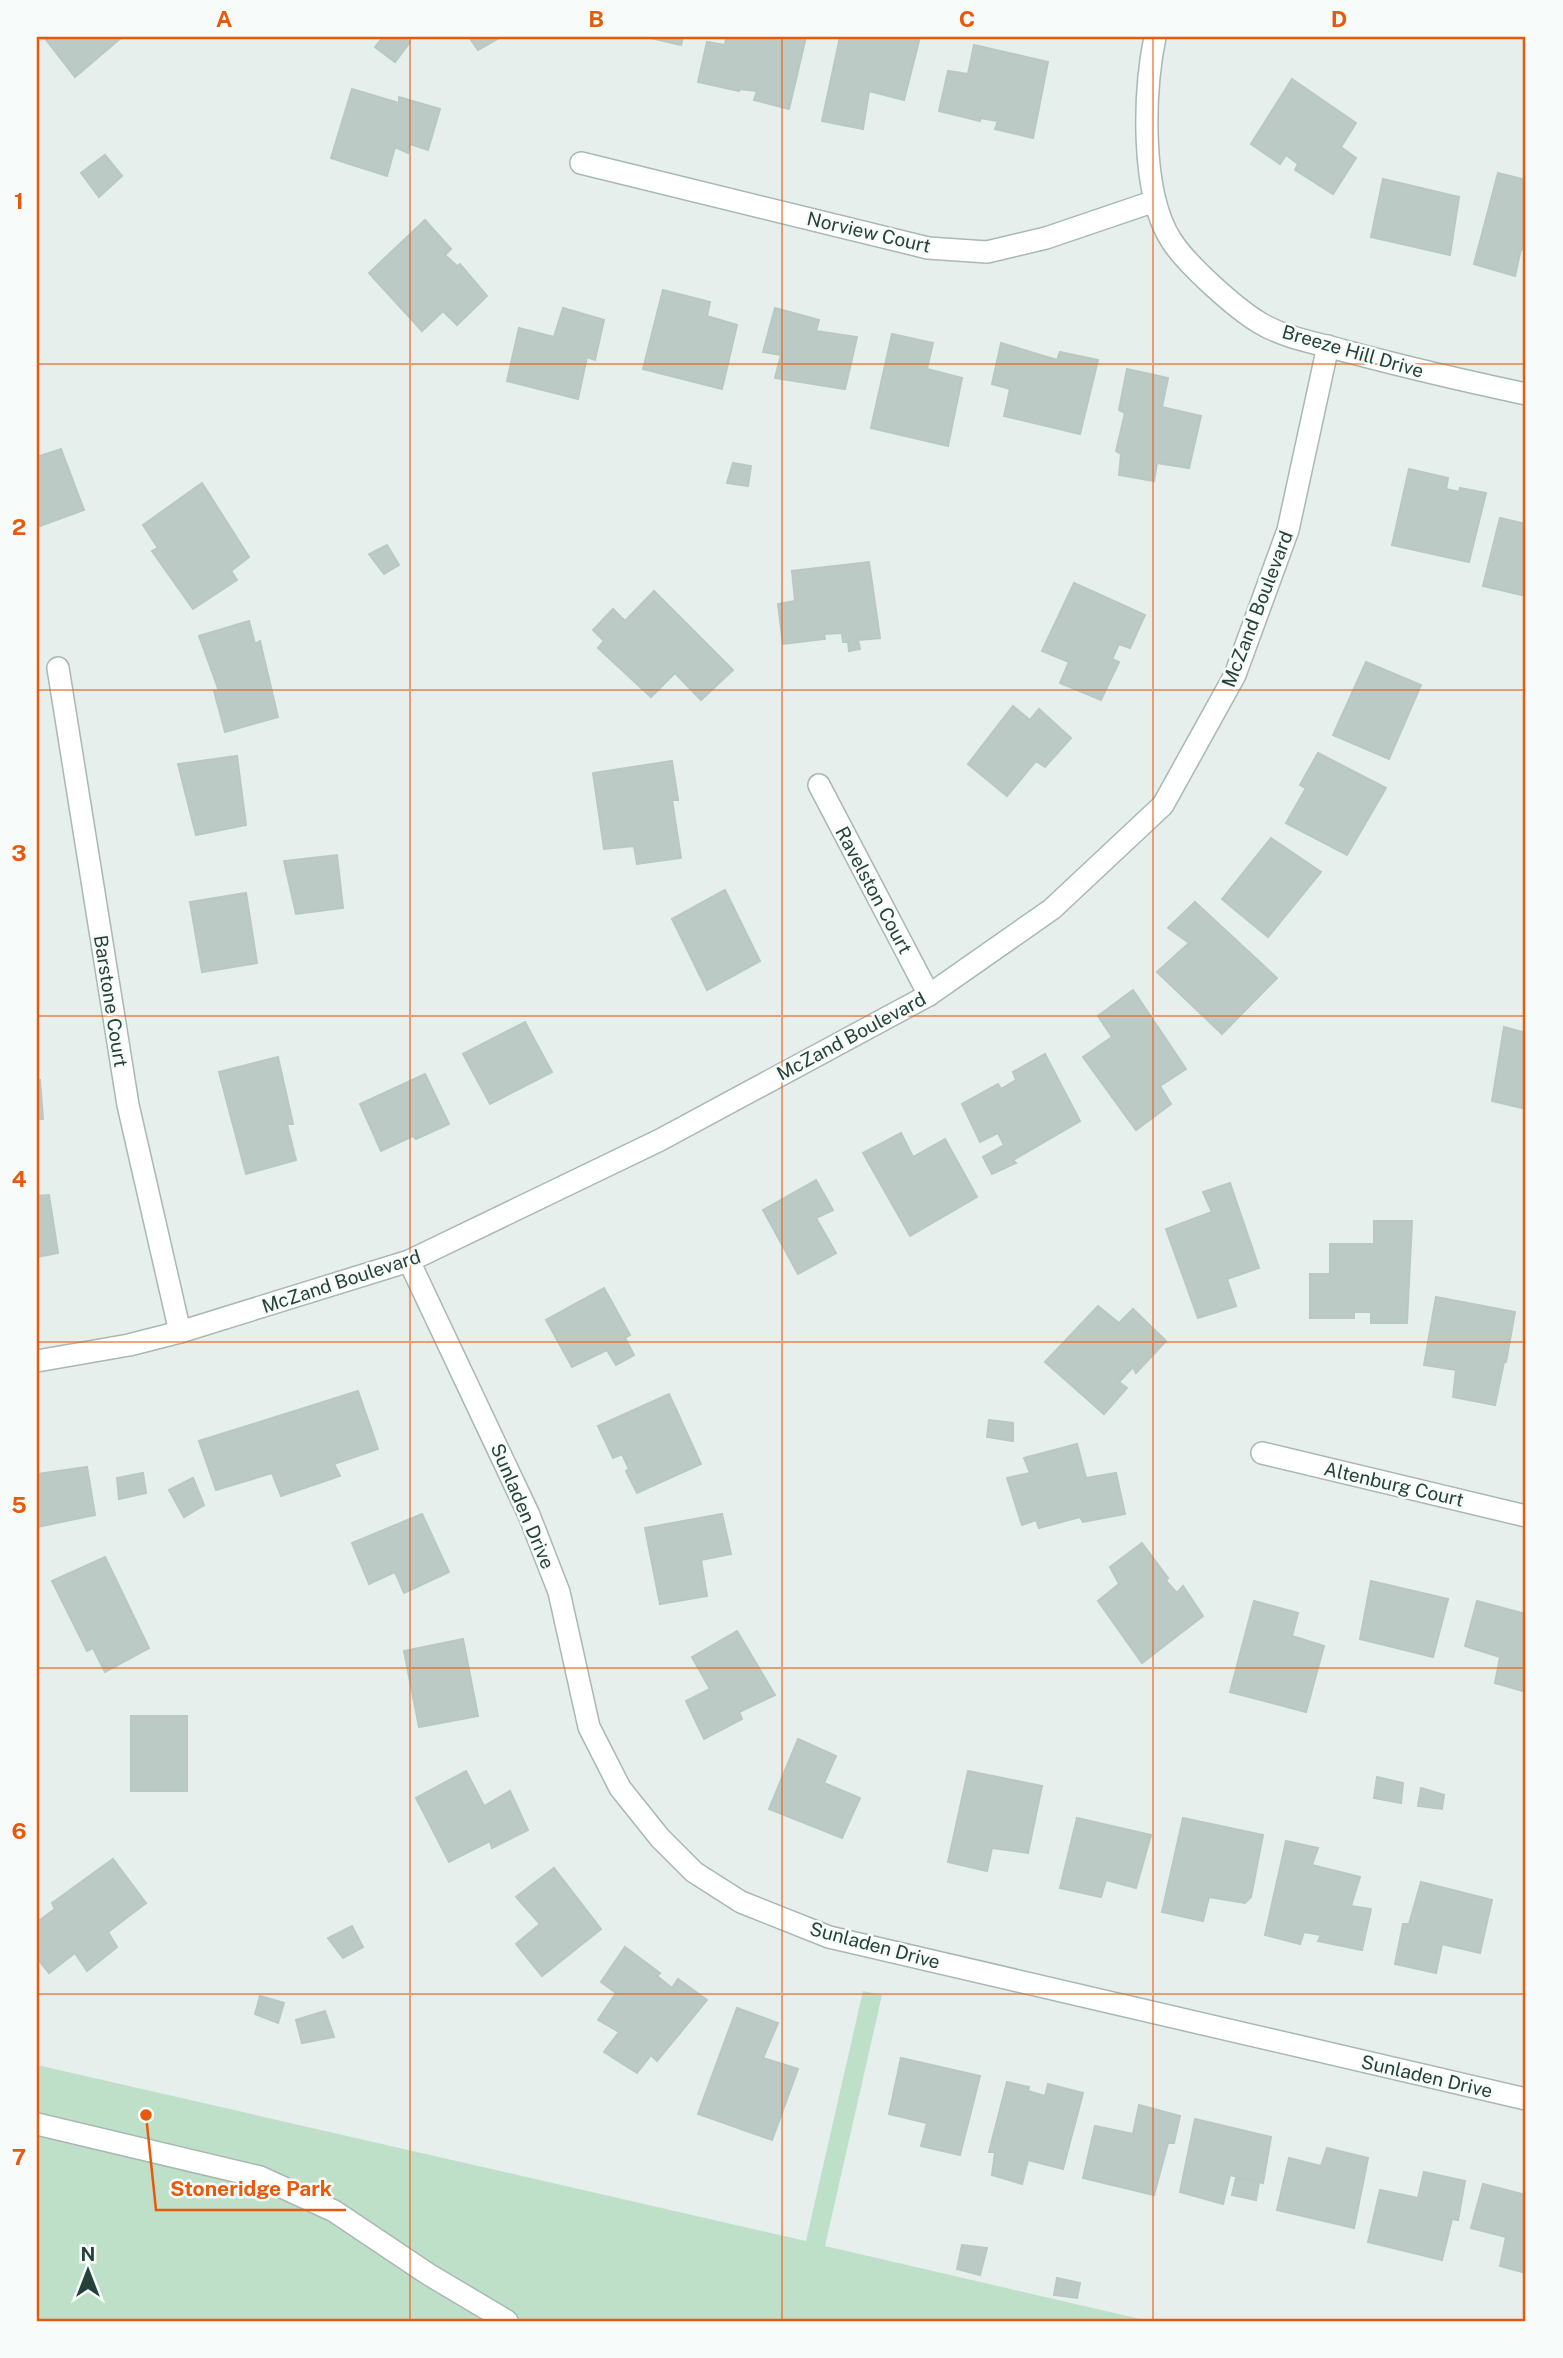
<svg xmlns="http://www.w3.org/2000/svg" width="1563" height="2358" viewBox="0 0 1563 2358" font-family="'Public Sans',sans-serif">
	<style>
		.green { fill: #bfe0c8 }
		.building { fill: #bbcac4; stroke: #b8c9c2; stroke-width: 2 }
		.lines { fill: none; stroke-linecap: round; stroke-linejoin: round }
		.service-casing { stroke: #a8b8b2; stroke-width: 24 }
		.minor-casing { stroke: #a8b8b2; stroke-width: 24 }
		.service { stroke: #fff; stroke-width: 21 }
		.minor { stroke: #fff; stroke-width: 21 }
		.grid { fill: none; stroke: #e8590c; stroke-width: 2; stroke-opacity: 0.55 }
		.labels { text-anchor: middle; stroke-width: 5; stroke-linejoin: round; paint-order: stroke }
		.street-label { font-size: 19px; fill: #24423a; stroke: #f7fbf9 }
		.leader { fill: none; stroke: #e8590c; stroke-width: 2.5 }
		.callout-dot { fill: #e8590c; stroke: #f7fbf9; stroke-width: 2.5 }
		.callout-label { font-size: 21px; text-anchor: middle; font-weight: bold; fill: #e8590c; stroke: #f7fbf9; stroke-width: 5; stroke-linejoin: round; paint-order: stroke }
		.neatline { fill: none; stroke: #e8590c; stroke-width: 2.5 }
		.grid-label { font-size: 23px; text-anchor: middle; font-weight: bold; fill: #e8590c }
	</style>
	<rect width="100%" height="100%" fill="#e6efeb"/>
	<!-- green -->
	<polygon class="green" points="863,1991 882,1995 825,2246 1149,2321 37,2321 37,2065 806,2241"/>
	<!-- building -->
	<g class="building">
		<polygon points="44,37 122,37 75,77"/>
		<polygon points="383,37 403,37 410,42 395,62 375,47"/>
		<polygon points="469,37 501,37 478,50"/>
		<polygon points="646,37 683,37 681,45"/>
		<polygon points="726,37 806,37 789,109 754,100 757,91 739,89 739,91 698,82 707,42 725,45"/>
		<polygon points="840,37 920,37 904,100 869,91 863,129 822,121"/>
		<polygon points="974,45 1048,62 1033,138 995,129 998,121 980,118 980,121 939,111 948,71 968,74"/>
		<polygon points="1292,79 1356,123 1341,147 1356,158 1333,194 1295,170 1298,164 1286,155 1280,164 1251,144"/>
		<polygon points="352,89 399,103 399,97 440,109 428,150 410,144 408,153 395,147 387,176 331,158"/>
		<polygon points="105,155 122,176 99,197 81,173"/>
		<polygon points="1498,173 1526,180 1526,251 1521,249 1515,276 1474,264"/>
		<polygon points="1383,179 1459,197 1450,255 1371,237"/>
		<polygon points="425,220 451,249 445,255 457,266 460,264 487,296 457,325 443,311 422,331 369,273"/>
		<polygon points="663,290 710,302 707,316 737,325 722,389 643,369"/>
		<polygon points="563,308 604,320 595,360 587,357 578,399 507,381 519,328 554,337"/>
		<polygon points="775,308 819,320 816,331 857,337 845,389 775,378 781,355 763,352"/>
		<polygon points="892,334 933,343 927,369 962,378 948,446 871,428"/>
		<polygon points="1001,343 1057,360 1060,352 1098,360 1080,434 1004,416 1010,389 992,384"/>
		<polygon points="1127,369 1168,378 1162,407 1201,416 1189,468 1157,463 1154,481 1119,475 1121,454 1116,451 1125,413 1119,410"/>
		<polygon points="61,449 84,510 37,527 37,457"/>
		<polygon points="733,463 751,466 748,486 727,483"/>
		<polygon points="1409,469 1448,478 1446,489 1459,492 1460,488 1486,493 1469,562 1392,545"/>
		<polygon points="202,483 249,557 231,571 237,580 193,609 152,551 158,548 143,525"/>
		<polygon points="1500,518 1526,524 1526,596 1483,586"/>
		<polygon points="387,545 399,565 384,574 369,554"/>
		<polygon points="869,562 880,638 858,640 860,649 849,651 848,642 843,642 842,633 824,634 825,639 783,644 778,604 795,601 792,571"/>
		<polygon points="1074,583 1145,615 1130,648 1119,644 1112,659 1119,662 1101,700 1060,683 1069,662 1042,651"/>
		<polygon points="654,591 733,670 701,700 675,673 651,697 598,648 604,641 593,630 613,609 625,621"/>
		<polygon points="249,621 255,644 260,641 278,717 225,732 214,691 219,691 199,636"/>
		<polygon points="1366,662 1421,685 1389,759 1333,735"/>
		<polygon points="1013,706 1030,720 1039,709 1071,738 1045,767 1036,761 1007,796 968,764"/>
		<polygon points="1318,753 1386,788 1347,855 1286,823 1306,788 1300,785"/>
		<polygon points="237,756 246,825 196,835 178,764"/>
		<polygon points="672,761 678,800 672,800 681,858 637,864 634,846 604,849 593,773"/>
		<polygon points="1271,838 1321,872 1268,937 1222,899"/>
		<polygon points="337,855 343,908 296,914 284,861"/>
		<polygon points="725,890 760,961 707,990 672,919"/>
		<polygon points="246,893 257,963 202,972 190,902"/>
		<polygon points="1195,902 1277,978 1222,1034 1157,972 1189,943 1168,928"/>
		<polygon points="1133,990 1186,1069 1160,1086 1171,1104 1136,1130 1083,1057 1112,1037 1098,1016"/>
		<polygon points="525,1022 552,1072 490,1104 463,1054"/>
		<polygon points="1504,1027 1526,1033 1526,1109 1492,1101"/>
		<polygon points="1045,1054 1080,1121 1013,1160 1016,1163 992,1174 983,1157 1004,1145 998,1133 980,1142 962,1104 998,1084 1001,1089 1016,1080 1013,1072"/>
		<polygon points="278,1057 293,1124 287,1124 296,1160 246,1174 219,1072"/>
		<polygon points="425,1074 449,1124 416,1139 413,1136 381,1151 360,1104"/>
		<polygon points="40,1080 43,1119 37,1119 37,1081"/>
		<polygon points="901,1133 913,1157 945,1139 977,1197 910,1236 863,1153"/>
		<polygon points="816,1180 833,1210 816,1218 836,1253 798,1274 763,1210"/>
		<polygon points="1230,1183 1259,1268 1227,1279 1236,1306 1198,1318 1166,1229 1212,1212 1203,1192"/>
		<polygon points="49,1195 58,1253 37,1257 37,1196"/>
		<polygon points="1374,1221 1412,1221 1407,1323 1371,1323 1371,1312 1354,1312 1354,1318 1310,1318 1310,1274 1330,1274 1330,1244 1374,1244"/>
		<polygon points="604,1288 630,1335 625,1338 634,1355 616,1365 607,1350 572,1367 546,1320"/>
		<polygon points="1436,1297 1515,1312 1506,1362 1504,1362 1495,1405 1453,1397 1456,1370 1424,1365"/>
		<polygon points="1098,1306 1119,1323 1133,1309 1166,1341 1136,1373 1133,1367 1119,1382 1127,1388 1104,1414 1045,1362"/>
		<polygon points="358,1391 378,1449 334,1464 340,1476 281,1496 272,1473 216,1490 199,1441"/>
		<polygon points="669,1394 701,1464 637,1493 626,1471 629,1469 622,1454 613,1458 598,1426"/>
		<polygon points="989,1420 1013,1423 1013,1441 987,1437"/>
		<polygon points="1077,1444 1086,1478 1116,1473 1125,1514 1083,1522 1080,1517 1039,1528 1036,1520 1022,1525 1007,1478 1030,1473 1024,1458"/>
		<polygon points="87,1467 95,1515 37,1527 37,1474"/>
		<polygon points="143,1473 146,1493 119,1499 117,1478"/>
		<polygon points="193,1478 204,1505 184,1517 169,1490"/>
		<polygon points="422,1514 449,1572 404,1593 395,1572 369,1584 352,1543"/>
		<polygon points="722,1514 731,1554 701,1560 707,1596 660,1604 645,1528"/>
		<polygon points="1142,1543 1168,1578 1166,1581 1177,1593 1183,1586 1203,1616 1142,1663 1098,1601 1119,1584 1110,1567"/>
		<polygon points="105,1557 149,1648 105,1672 93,1648 87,1651 52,1581"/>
		<polygon points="1371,1581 1448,1599 1433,1657 1360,1639"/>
		<polygon points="1254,1601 1298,1613 1292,1636 1324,1646 1306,1712 1230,1692"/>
		<polygon points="1477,1601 1526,1614 1526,1692 1495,1683 1500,1657 1465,1646"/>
		<polygon points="737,1631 775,1695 739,1712 742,1719 704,1739 686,1701 710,1689 692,1657"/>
		<polygon points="463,1639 478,1716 419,1727 404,1651"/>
		<rect x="131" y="1716" width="56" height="75"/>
		<polygon points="798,1739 836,1756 824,1783 860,1798 842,1838 769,1809"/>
		<polygon points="466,1771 484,1806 510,1791 528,1830 492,1848 490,1841 449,1862 416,1798"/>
		<polygon points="968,1771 1042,1786 1028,1853 992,1848 987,1871 948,1862"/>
		<polygon points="1377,1777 1403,1783 1401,1803 1374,1798"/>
		<polygon points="1421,1788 1444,1795 1442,1809 1418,1806"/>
		<polygon points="1077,1818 1151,1835 1136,1888 1106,1880 1101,1897 1060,1888"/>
		<polygon points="1183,1818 1263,1835 1251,1897 1245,1903 1209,1897 1203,1921 1162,1912"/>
		<polygon points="1286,1841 1318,1848 1312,1865 1360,1877 1351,1906 1371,1909 1362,1950 1318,1941 1321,1935 1304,1932 1300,1944 1265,1935"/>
		<polygon points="113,1859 146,1903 108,1932 117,1947 87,1971 75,1953 49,1973 37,1958 37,1922 55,1909 52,1903"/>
		<polygon points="554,1868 601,1929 542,1976 516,1944 540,1924 516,1897"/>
		<polygon points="1421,1882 1492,1900 1480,1953 1442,1944 1436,1973 1395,1964 1403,1924 1409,1924"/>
		<polygon points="352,1926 363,1947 343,1958 328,1938"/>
		<polygon points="625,1947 660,1973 657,1976 672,1988 678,1979 707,2000 657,2061 651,2055 637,2073 604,2052 619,2032 598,2020 616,1993 601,1982"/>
		<polygon points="260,1996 284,2003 278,2023 255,2014"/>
		<polygon points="737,2008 778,2023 763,2058 798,2069 772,2140 698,2114"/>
		<polygon points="325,2011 334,2037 302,2043 296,2020"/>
		<polygon points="901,2058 980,2076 960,2155 921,2146 927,2123 889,2114"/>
		<polygon points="1007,2082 1029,2087 1028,2091 1045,2096 1048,2084 1083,2093 1063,2169 1028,2160 1022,2184 992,2175 995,2152 989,2152"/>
		<polygon points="1139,2105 1180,2116 1174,2143 1168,2143 1154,2195 1083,2178 1095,2126 1133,2134"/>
		<polygon points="1195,2119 1271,2137 1263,2183 1230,2175 1223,2204 1180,2192"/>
		<polygon points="1327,2148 1368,2158 1354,2228 1277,2210 1289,2158 1321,2166"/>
		<polygon points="1424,2172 1465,2181 1458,2220 1452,2219 1442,2260 1368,2242 1380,2190 1418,2198"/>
		<polygon points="1236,2178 1259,2182 1256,2200 1232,2195"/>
		<polygon points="1483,2184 1526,2195 1526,2273 1500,2266 1506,2237 1471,2228"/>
		<polygon points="962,2245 987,2248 980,2275 957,2269"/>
		<polygon points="1057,2278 1080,2283 1077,2298 1054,2295"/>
	</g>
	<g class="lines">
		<!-- service casing -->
		<g class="service-casing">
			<polyline id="service" points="37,2124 260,2177 334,2211 428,2274 507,2321"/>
		</g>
		<!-- minor casing -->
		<g class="minor-casing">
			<g id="minor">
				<path d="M1155 37C1144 91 1140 191 1171 240 1186 264 1235 308 1260 323 1285 338 1317 343 1345 351 1405 367 1465 381 1526 394"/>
				<polyline points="581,163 928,248 987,252 1046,238 1155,201"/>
				<polyline points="58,668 128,1105 180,1332"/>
				<polyline points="819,785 929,995"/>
				<polyline points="409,1261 529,1515 559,1592 589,1727 620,1788 660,1838 694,1872 741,1902 829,1937 1526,2099"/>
				<polyline points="37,1361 129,1345 180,1332 409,1261 660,1140 929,995 1052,909 1163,805 1235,675 1288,530 1328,346"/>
				<polyline points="1262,1453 1526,1516"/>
			</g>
		</g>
		<!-- service -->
		<use href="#service" class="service"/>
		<!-- minor -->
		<use href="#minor" class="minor"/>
	</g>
	<!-- grid -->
	<path class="grid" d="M410 37V2321M782 37V2321M1153 37V2321M37 364H1526M37 690H1526M37 1016H1526M37 1342H1526M37 1668H1526M37 1994H1526"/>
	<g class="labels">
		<!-- street labels -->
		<g class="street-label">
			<text transform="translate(869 232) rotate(13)" y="7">Norview Court</text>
			<text transform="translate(1353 351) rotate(16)" y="7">Breeze Hill Drive</text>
			<text transform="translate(1257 609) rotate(-69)" y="7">McZand Boulevard</text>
			<text transform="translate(874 890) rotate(62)" y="7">Ravelston Court</text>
			<text transform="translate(111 1001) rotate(81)" y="7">Barstone Court</text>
			<text transform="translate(851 1036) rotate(-28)" y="7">McZand Boulevard</text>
			<text transform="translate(341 1281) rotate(-18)" y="7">McZand Boulevard</text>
			<text transform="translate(1394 1484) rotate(13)" y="7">Altenburg Court</text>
			<text transform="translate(523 1506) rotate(67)" y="7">Sunladen Drive</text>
			<text transform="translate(875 1945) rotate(15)" y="7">Sunladen Drive</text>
			<text transform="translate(1427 2076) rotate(13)" y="7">Sunladen Drive</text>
		</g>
	</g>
	<!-- callouts -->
	<path class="leader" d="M146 2115L156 2210H346"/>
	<circle class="callout-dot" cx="146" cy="2115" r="7"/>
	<g class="callout-label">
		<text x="251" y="2196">Stoneridge Park</text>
	</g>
	<!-- border -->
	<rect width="1563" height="2358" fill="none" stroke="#f7fbf9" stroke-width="77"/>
	<!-- north arrow -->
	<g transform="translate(88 2271)" stroke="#f7fbf9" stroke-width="5" paint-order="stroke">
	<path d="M0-5L12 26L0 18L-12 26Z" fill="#24423a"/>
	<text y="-10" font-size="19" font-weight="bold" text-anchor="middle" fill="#24423a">N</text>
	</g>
	<rect x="38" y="38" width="1486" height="2282" class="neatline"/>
	<g class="grid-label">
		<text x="224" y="27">A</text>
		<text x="596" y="27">B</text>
		<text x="967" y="27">C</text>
		<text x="1339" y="27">D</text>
		<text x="19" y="209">1</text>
		<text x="19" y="535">2</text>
		<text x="19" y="861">3</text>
		<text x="19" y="1187">4</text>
		<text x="19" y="1513">5</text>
		<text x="19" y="1839">6</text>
		<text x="19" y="2165">7</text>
	</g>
</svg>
